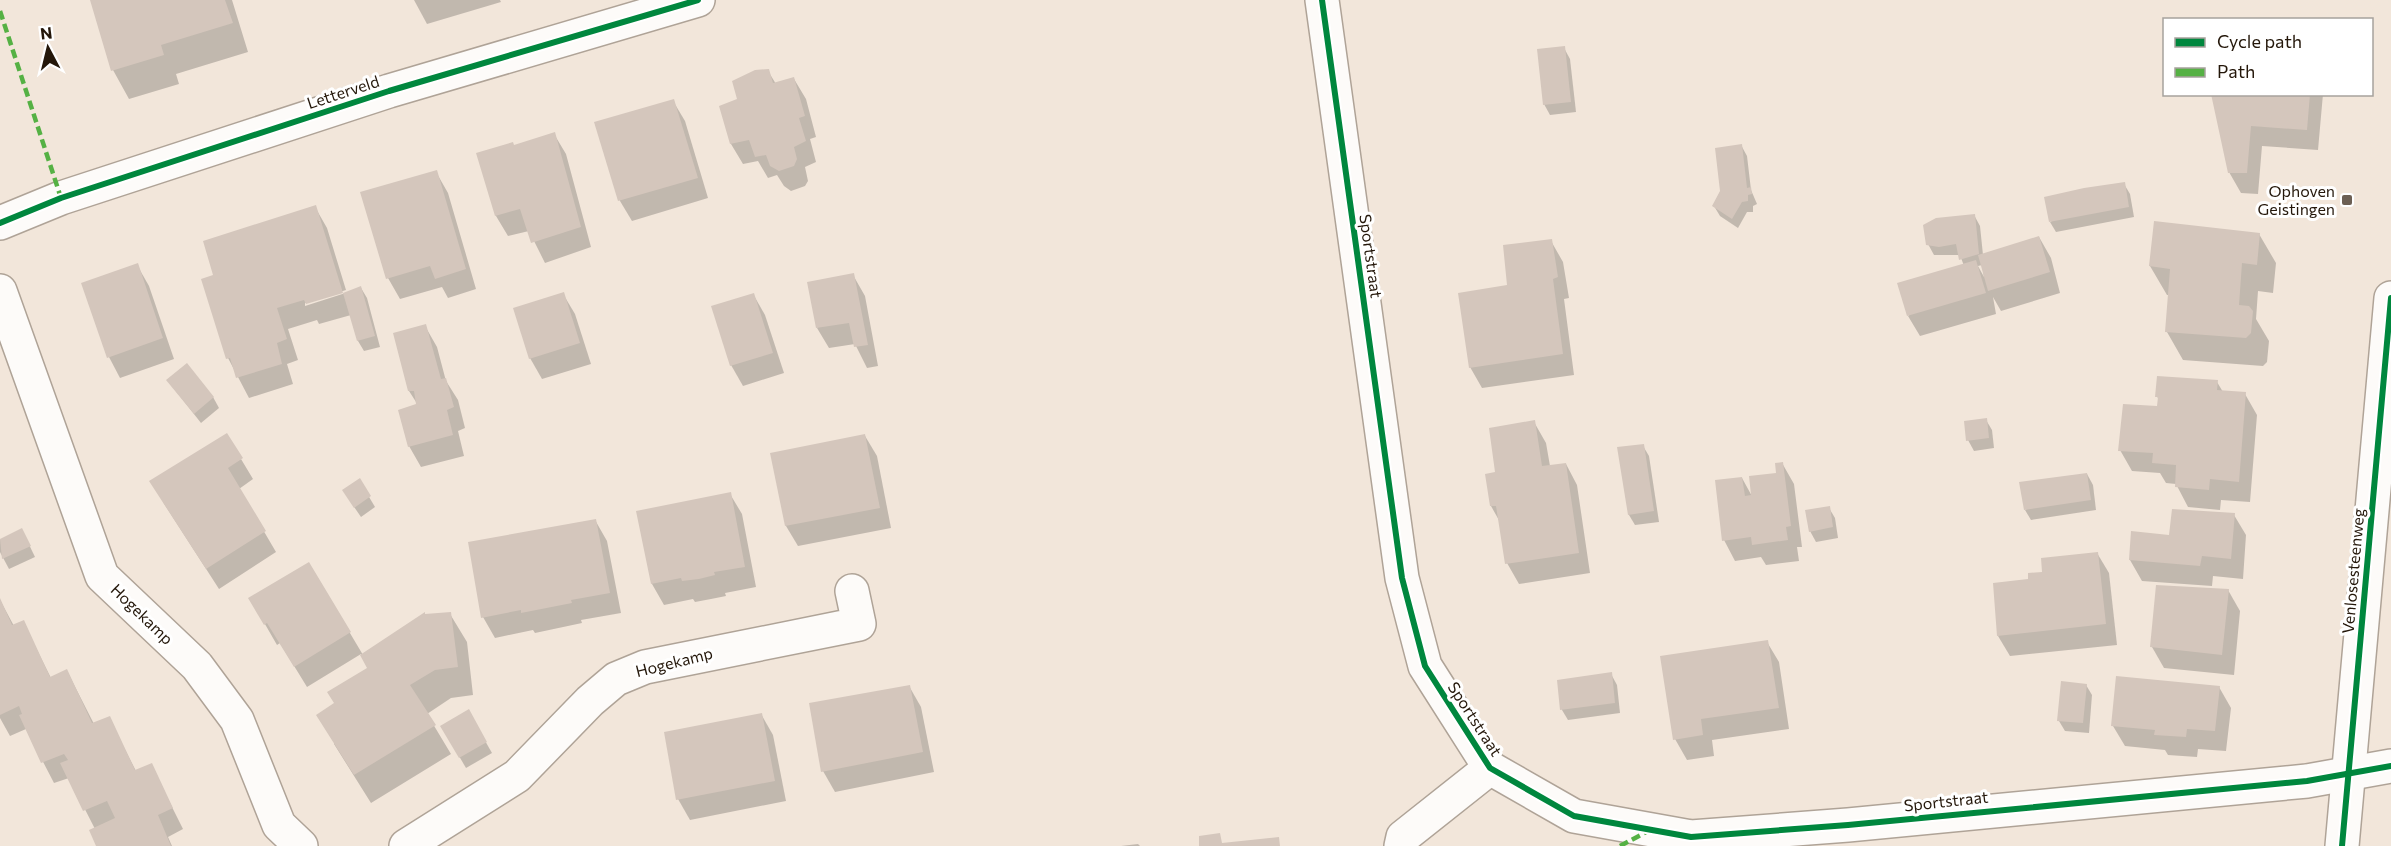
<svg xmlns="http://www.w3.org/2000/svg" width="2391" height="846" viewBox="0 0 2391 846" font-family="Commissioner,sans-serif">
	<style>
		.shadow { fill: #0003; fill-rule: evenodd }
		.building { fill: #d4c6bc }
		.lines { fill: none; stroke-linecap: round; stroke-linejoin: round }
		.street-casing { stroke: #afa397; stroke-width: 36 }
		.primary-casing { stroke: #afa397; stroke-width: 36 }
		.street { stroke: #fdfbf9; stroke-width: 33 }
		.primary { stroke: #fdfbf9; stroke-width: 33 }
		.quiet { stroke: #55b144; stroke-width: 4.5; stroke-dasharray: 9 4.5; stroke-linecap: butt }
		.cycleway-casing { stroke: #fff; stroke-width: 10 }
		.cycleway { stroke: #00873e; stroke-width: 6 }
		.poi-dot { fill: #6c5f53; stroke: #fff; stroke-width: 2 }
		.labels { text-anchor: middle; stroke-width: 6; stroke-linejoin: round; paint-order: stroke }
		.street-label { font-size: 16px; fill: #24170a; stroke: #fff }
		.poi-label { font-size: 16px; fill: #24170a; stroke: #fff; text-anchor: end }
	</style>
	<rect width="100%" height="100%" fill="#f2e6da"/>
	<!-- shadow -->
	<g class="shadow">
		<polygon points="92,0 232,0 248,52 176,74 179,84 129,99 113,70"/>
		<polygon points="414,0 500,0 501,2 427,24"/>
		<polygon points="1564,48 1570,59 1576,112 1550,115 1544,104"/>
		<polygon points="768,71 776,84 794,79 806,99 816,137 810,139 816,162 805,167 808,181 805,186 791,191 784,186 777,175 768,178 758,161 743,164 731,144 721,107 739,100"/>
		<polygon points="2213,94 2323,94 2318,150 2262,146 2258,194 2241,193 2229,172"/>
		<polygon points="673,101 685,121 708,198 632,221 620,201 596,123"/>
		<polygon points="554,134 566,154 591,247 545,263 529,231 508,236 496,216 478,154 514,147"/>
		<polygon points="1741,145 1747,156 1751,190 1757,204 1753,206 1753,212 1747,212 1738,228 1720,216 1714,206"/>
		<polygon points="436,172 448,193 476,289 448,298 442,287 400,299 388,278"/>
		<polygon points="2124,184 2130,194 2134,217 2056,232 2050,222"/>
		<polygon points="315,207 327,228 346,290 305,303 305,306 361,288 367,298 380,347 364,351 358,341 351,315 319,324 317,320 288,329 298,360 287,364 293,384 249,398 228,358 215,276"/>
		<path d="M1974 215 1980 226 1983 255 2039 237 2051 258 2060 293 2001 311 1993 297 1996 314 1920 336 1908 316 1964 266 1960 255H1934L1928 244ZM1982 265 1984 277 1978 266Z"/>
		<polygon points="2259,234 2276,263 2273,293 2258,291 2256,319 2269,341 2267,362 2263,366 2183,360 2167,332 2169,295 2167,295 2150,266"/>
		<polygon points="1551,241 1563,262 1569,298 1564,299 1574,375 1482,388 1470,367 1509,286"/>
		<polygon points="137,265 149,286 174,359 120,378 109,357 83,284"/>
		<polygon points="853,275 865,296 878,366 867,368 855,344 829,348 817,328"/>
		<polygon points="563,294 575,314 591,364 542,379 530,358"/>
		<polygon points="753,294 765,315 784,373 743,386 731,365"/>
		<polygon points="425,326 437,347 446,381 458,400 465,428 458,431 464,456 421,467 409,446 418,405 409,391"/>
		<polygon points="168,381 213,397 219,408 201,423"/>
		<polygon points="2217,382 2223,392 2245,394 2257,415 2250,502 2221,500 2220,510 2188,507 2176,484 2166,483 2160,473 2132,471 2120,450 2159,407 2159,401 2157,396"/>
		<polygon points="1986,420 1992,430 1994,448 1974,451 1968,440"/>
		<polygon points="1534,422 1546,443 1550,466 1566,464 1577,485 1590,573 1519,584 1507,563 1500,522 1491,506 1496,474"/>
		<polygon points="865,436 877,456 891,528 798,546 786,526 772,454"/>
		<polygon points="1643,446 1649,456 1659,522 1635,525 1629,515 1619,449"/>
		<polygon points="241,459 253,479 239,489 276,552 219,589 163,502"/>
		<polygon points="1782,463 1794,484 1802,547 1797,547 1799,561 1766,565 1761,557 1735,561 1724,540 1742,478 1753,498 1778,474"/>
		<polygon points="2087,474 2093,485 2096,510 2031,520 2025,510"/>
		<polygon points="359,480 375,507 361,517 350,501"/>
		<polygon points="730,494 742,514 756,587 725,593 726,596 711,599 695,602 693,599 664,605 652,584 638,512"/>
		<polygon points="1829,508 1835,518 1838,538 1816,542 1810,531"/>
		<polygon points="2234,515 2246,535 2243,579 2213,576 2212,586 2142,581 2130,560 2171,536"/>
		<polygon points="595,520 607,541 621,613 581,620 582,623 535,633 533,630 495,638 483,617"/>
		<polygon points="22,530 35,557 9,569 0,552 0,540"/>
		<polygon points="2097,553 2109,573 2117,645 2010,656 1998,636 2030,580"/>
		<polygon points="309,564 363,655 450,614 467,642 473,695 451,698 427,714 451,754 371,803 334,744 335,704 369,669 361,654 307,687 280,643 277,645 250,598"/>
		<polygon points="2228,590 2240,611 2234,675 2164,668 2152,647"/>
		<polygon points="0,600 14,626 23,622 51,678 67,671 94,724 109,718 136,771 151,765 183,829 168,837 172,846 98,846 95,829 69,778 54,783 26,729 10,736 0,718"/>
		<polygon points="1767,642 1779,662 1789,729 1712,740 1714,756 1687,760 1675,739"/>
		<polygon points="1611,674 1617,685 1620,713 1568,720 1562,710 1558,681"/>
		<polygon points="2086,685 2092,695 2089,733 2065,731 2059,721"/>
		<polygon points="909,686 921,707 934,772 835,792 823,771"/>
		<polygon points="2219,687 2231,708 2226,751 2198,749 2197,757 2168,755 2165,750 2125,746 2113,726"/>
		<polygon points="468,711 492,753 466,768 442,727"/>
		<polygon points="761,714 773,735 786,801 690,820 678,799"/>
		<polygon points="1138,844 1140,846 1121,846"/>
	</g>
	<!-- building -->
	<g class="building">
		<polygon points="90,0 225,0 233,23 161,45 164,55 111,71"/>
		<polygon points="1565,46 1571,102 1543,105 1537,49"/>
		<polygon points="769,69 773,83 794,77 805,116 799,118 806,141 794,147 797,159 794,166 779,171 770,166 766,155 755,157 749,140 730,144 719,106 737,99 732,81 755,70"/>
		<polygon points="2211,94 2310,94 2307,130 2251,126 2247,173 2228,173"/>
		<polygon points="674,99 698,178 618,201 594,122"/>
		<polygon points="555,132 581,227 531,243 520,209 495,216 476,153 513,142 514,145"/>
		<polygon points="1742,144 1747,188 1751,187 1752,194 1748,195 1748,201 1742,202 1732,219 1712,206 1720,191 1715,148"/>
		<polygon points="437,170 466,269 435,279 430,266 386,279 360,192"/>
		<polygon points="2125,182 2129,207 2049,222 2044,197 2084,188"/>
		<polygon points="316,205 343,293 306,304 304,300 277,308 287,339 277,343 282,364 236,378 230,358 226,359 201,279 213,275 203,241"/>
		<polygon points="1975,214 1979,254 1959,260 1956,244 1939,247 1926,245 1923,225 1936,218"/>
		<polygon points="2154,221 2260,233 2257,265 2242,263 2239,305 2249,306 2253,311 2251,333 2246,338 2165,332 2170,269 2149,266"/>
		<polygon points="2039,236 2050,272 1988,291 1978,255"/>
		<polygon points="1552,239 1558,277 1553,279 1563,354 1469,368 1458,293 1507,285 1503,245"/>
		<polygon points="1976,260 1986,293 1907,316 1897,283"/>
		<polygon points="138,263 163,338 107,358 81,283"/>
		<polygon points="854,273 868,345 854,347 849,323 816,328 807,282"/>
		<polygon points="361,286 375,336 357,341 343,293"/>
		<polygon points="564,292 580,343 529,359 513,308"/>
		<polygon points="754,293 773,353 730,366 711,306"/>
		<polygon points="426,324 441,379 446,378 454,407 447,410 453,435 408,447 398,410 416,404 414,391 408,391 393,333"/>
		<polygon points="187,363 214,397 194,414 166,380"/>
		<polygon points="2157,376 2218,380 2217,390 2246,392 2239,482 2210,479 2209,490 2175,487 2176,465 2152,463 2153,453 2118,451 2123,404 2157,406 2158,397 2155,397"/>
		<polygon points="1987,418 1989,438 1966,441 1964,421"/>
		<polygon points="1535,420 1542,466 1566,463 1579,553 1505,564 1496,506 1490,506 1485,474 1495,472 1489,428"/>
		<polygon points="227,433 243,458 228,468 266,531 206,569 149,481"/>
		<polygon points="865,434 880,508 785,526 770,453"/>
		<polygon points="1644,444 1654,511 1628,515 1617,447"/>
		<polygon points="1783,462 1791,526 1786,527 1788,540 1752,545 1751,537 1722,541 1715,480 1742,477 1745,496 1751,495 1749,476 1776,473 1775,463"/>
		<polygon points="2087,473 2091,500 2024,510 2019,482"/>
		<polygon points="360,478 371,496 354,508 342,490"/>
		<polygon points="731,492 745,567 714,572 715,575 699,579 682,581 681,578 651,584 636,511"/>
		<polygon points="1830,506 1833,527 1809,532 1805,510"/>
		<polygon points="2172,509 2235,513 2231,559 2202,556 2200,566 2129,560 2131,531 2169,535"/>
		<polygon points="596,519 610,593 571,600 572,603 521,613 521,610 481,618 468,542"/>
		<polygon points="22,528 31,546 2,559 0,539"/>
		<polygon points="2098,552 2106,624 1997,636 1993,583 2028,579 2028,573 2042,572 2041,558"/>
		<polygon points="309,562 351,632 294,667 267,623 264,625 248,598"/>
		<polygon points="2156,585 2229,589 2222,655 2150,647"/>
		<polygon points="0,598 12,625 24,620 50,677 67,669 92,723 110,716 135,770 152,763 173,808 158,815 171,846 96,846 89,830 115,818 107,801 83,811 60,763 68,760 64,754 41,763 19,715 22,714 19,706 0,715"/>
		<polygon points="425,612 425,614 451,612 458,667 435,670 410,685 436,725 354,775 316,715 334,703 327,692 367,668 360,655"/>
		<polygon points="1768,640 1779,708 1701,719 1703,735 1673,740 1660,656"/>
		<polygon points="1612,672 1615,703 1560,710 1557,680"/>
		<polygon points="2116,676 2220,686 2215,731 2187,729 2186,737 2154,735 2155,730 2111,726"/>
		<polygon points="2061,681 2087,684 2083,723 2057,721"/>
		<polygon points="910,685 923,752 821,772 809,703"/>
		<polygon points="469,709 487,742 459,758 440,726"/>
		<polygon points="762,713 775,781 676,800 664,732"/>
		<polygon points="1220,833 1222,843 1279,837 1280,846 1199,846 1199,836"/>
	</g>
	<g class="lines">
		<!-- street casing -->
		<g class="street-casing">
			<g id="street">
				<polyline points="1322,0 1402,578 1425,666 1490,768 1574,816 1691,837 1848,825 2307,781 2391,766"/>
				<polyline points="0,223 61,198 389,91 698,0"/>
				<polyline points="0,291 102,576 197,666 237,720 279,825 301,846"/>
				<polyline points="406,846 517,776 590,701 616,679 645,667 859,624 852,591"/>
				<polyline points="1401,846 1403,837 1490,768"/>
			</g>
		</g>
		<!-- primary casing -->
		<g class="primary-casing">
			<polyline id="primary" points="2342,846 2391,298"/>
		</g>
		<!-- street -->
		<use href="#street" class="street"/>
		<!-- primary -->
		<use href="#primary" class="primary"/>
		<!-- quiet -->
		<g class="quiet">
			<polyline points="0,11 61,198"/>
			<polyline points="1620,846 1650,830"/>
		</g>
		<!-- cycleway casing -->
		<g class="cycleway-casing">
			<g id="cycleway">
				<polyline points="1322,0 1402,578 1425,666 1490,768 1574,816 1691,837 1848,825 2307,781 2391,766"/>
				<polyline points="0,223 61,198 389,91 698,0"/>
				<polyline points="2342,846 2391,298"/>
			</g>
		</g>
		<!-- cycleway -->
		<use href="#cycleway" class="cycleway"/>
	</g>
	<!-- markers -->
	<rect class="poi-dot" x="2341" y="194" width="12" height="12" rx="3"/>
	<g class="labels">
		<!-- street labels -->
		<g class="street-label">
			<text transform="translate(343 92) rotate(-18)" y="6">Letterveld</text>
			<text transform="translate(1371 256) rotate(82)" y="6">Sportstraat</text>
			<text transform="translate(2353 571) rotate(-85)" y="6">Venlosesteenweg</text>
			<text transform="translate(142 614) rotate(44)" y="6">Hogekamp</text>
			<text transform="translate(674 662) rotate(-14)" y="6">Hogekamp</text>
			<text transform="translate(1475 719) rotate(57)" y="6">Sportstraat</text>
			<text transform="translate(1946 801) rotate(-6)" y="6">Sportstraat</text>
		</g>
		<!-- poi labels -->
		<g class="poi-label">
			<text x="2335" y="197">Ophoven<tspan x="2335" dy="18">Geistingen</tspan></text>
		</g>
	</g>
	<!-- legend -->
	<rect x="2163" y="18" width="210" height="78" fill="#ffffff" stroke="#a7a29d" stroke-width="1.5"/>
	<rect x="2175" y="38" width="30" height="9" fill="#00873e" stroke="#a7a29d" stroke-width="1.5"/>
	<text x="2217" y="48" font-size="18" fill="#24170a">Cycle path</text>
	<rect x="2175" y="68" width="30" height="9" fill="#55b144" stroke="#a7a29d" stroke-width="1.5"/>
	<text x="2217" y="78" font-size="18" fill="#24170a">Path</text>
	<!-- north arrow -->
	<g transform="translate(48 48) rotate(353)" stroke="#ffffff" stroke-width="4.5" paint-order="stroke">
	<path d="M0-4.5L10 22L0 15L-10 22Z" fill="#24170a"/>
	<text y="-9" font-size="16" font-weight="bold" text-anchor="middle" fill="#24170a">N</text>
	</g>
</svg>
